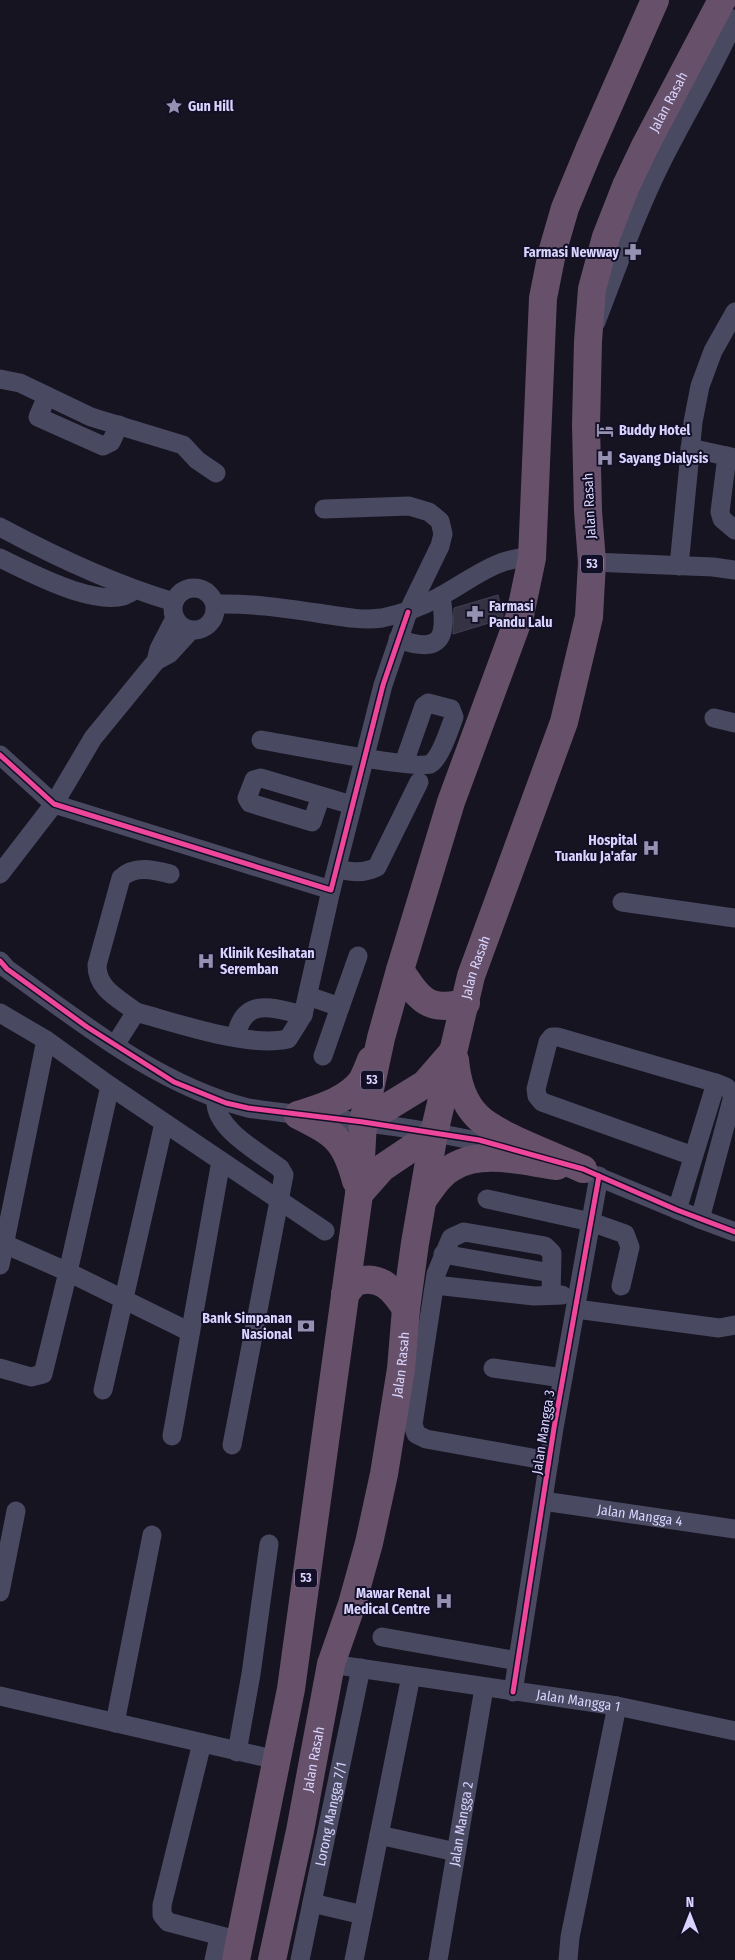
<svg xmlns="http://www.w3.org/2000/svg" width="735" height="1960" viewBox="0 0 735 1960" font-family="'Fira Sans Condensed',sans-serif">
	<style>
		.building { fill: #343243; stroke: #433f54 }
		.lines { fill: none; stroke-linecap: round; stroke-linejoin: round }
		.minor { stroke: #4a4962; stroke-width: 19 }
		.highway { stroke: #67516a; stroke-width: 28 }
		.cycleway-casing { stroke: #130f26; stroke-width: 8 }
		.cycleway { stroke: #ed469a; stroke-width: 5 }
		.labels { text-anchor: middle; stroke-width: 4; stroke-linejoin: round; paint-order: stroke }
		.shield { fill: #130f26; stroke: #9e99be; stroke-width: 1 }
		.shield-label { font-size: 12px; font-weight: bold; fill: #d9d4ff }
		.street-label { font-size: 14px; fill: #d9d4ff; stroke: #130f26 }
		.poi-label { font-size: 14px; font-weight: bold; fill: #d9d4ff; stroke: #130f26; text-anchor: start }
	</style>
	<rect width="100%" height="100%" fill="#161421"/>
	<!-- building -->
	<polygon class="building" points="498,595 503,615 502,619 453,634 454,608"/>
	<g class="lines">
		<!-- minor -->
		<g class="minor">
			<path d="M596 322C617 268 636 213 662 161 686 113 714 68 735 19"/>
			<polyline points="0,379 20,383 91,417 183,445 197,460 216,473"/>
			<polyline points="47,396 38,417 103,446 111,442 119,425"/>
			<polyline points="690,448 735,458"/>
			<polyline points="727,456 720,512 722,519 735,530"/>
			<path d="M0 527C56 557 113 584 174 602"/>
			<path d="M0 558C28 571 107 615 134 590"/>
			<polyline points="592,562 713,567 735,570"/>
			<polyline points="679,566 693,422 700,386 713,351 735,312"/>
			<circle cx="194" cy="609" r="21"/>
			<path d="M215 604C250 603 283 608 317 613 338 616 361 621 382 618 402 614 421 607 439 597 468 582 498 555 532 558"/>
			<path d="M398 639C444 655 447 636 441 596"/>
			<polyline points="156,661 169,654 191,630"/>
			<polyline points="714,718 735,723"/>
			<path d="M261 740C285 744 417 770 430 764 440 759 450 728 454 717L451 709 428 703 424 706 404 763"/>
			<polyline points="0,755 54,804 331,890 383,685 408,612 440,546 443,534 440,521 429,512 409,506 324,509"/>
			<polyline points="321,796 312,822 250,803 247,798 254,780 261,778 352,805"/>
			<path d="M337 869C352 872 363 874 377 867L419 782"/>
			<polyline points="0,874 54,804 93,738 156,661 159,649 175,618"/>
			<polyline points="622,902 735,918"/>
			<path d="M0 961 7 969C82 1023 158 1085 248 1108 338 1121 429 1126 516 1151"/>
			<polyline points="308,996 340,1007 323,1056"/>
			<polyline points="340,1007 358,956"/>
			<path d="M136 1012C118 998 97 989 97 965L121 878C135 865 154 870 170 874"/>
			<polyline points="0,1013 46,1040 110,1086 68,1272 0,1242"/>
			<path d="M236 1036C244 996 274 1008 303 1015"/>
			<path d="M115 1045 136 1012C177 1023 248 1048 288 1039L303 1015 331 890"/>
			<polyline points="110,1086 325,1231"/>
			<path d="M216 1099C213 1128 260 1153 280 1168L284 1175 232 1445"/>
			<polyline points="693,1156 542,1102 537,1096 536,1089 548,1042 552,1037 558,1037 716,1083 726,1087 732,1092 732,1100 700,1219"/>
			<polyline points="572,1166 700,1219 735,1232"/>
			<polyline points="487,1199 591,1222 625,1234 630,1247 621,1286"/>
			<polyline points="677,1210 716,1083"/>
			<polyline points="443,1254 551,1273"/>
			<polyline points="0,1265 46,1040"/>
			<polyline points="435,1285 534,1296 562,1295"/>
			<polyline points="576,1309 719,1328 735,1325"/>
			<polyline points="0,1368 31,1377 43,1374 68,1272 190,1332"/>
			<polyline points="493,1368 563,1378"/>
			<polyline points="103,1390 164,1123"/>
			<polyline points="172,1436 221,1161"/>
			<polyline points="549,1461 426,1439 416,1434 413,1424 436,1274 451,1238 464,1232 545,1246 552,1253 551,1295"/>
			<path id="s1" d="M543 1501 735 1529"/>
			<polyline points="0,1592 16,1511"/>
			<polyline points="382,1637 518,1661"/>
			<path id="s2" d="M331 1664 617 1706 735 1731"/>
			<polyline points="513,1692 554,1428 599,1176"/>
			<polyline points="0,1696 277,1760"/>
			<polyline points="115,1723 152,1535"/>
			<polyline points="202,1743 162,1905 162,1915 168,1922 240,1941"/>
			<polyline points="237,1752 251,1674 269,1544"/>
			<polyline points="379,1835 456,1852"/>
			<polyline points="312,1903 363,1915"/>
			<polyline points="214,1960 219,1937"/>
			<path id="s3" d="M300 1960 361 1668"/>
			<polyline points="354,1960 411,1676"/>
			<path id="s4" d="M438 1960 484 1688"/>
			<polyline points="568,1960 570,1937 617,1706"/>
		</g>
		<!-- highway -->
		<g class="highway">
			<path d="M400 970C420 1000 427 1012 466 1003"/>
			<path d="M455 1060C457 1081 462 1101 477 1116 495 1135 557 1157 583 1169"/>
			<path d="M298 1115C319 1108 346 1101 361 1082 365 1076 368 1067 371 1060"/>
			<path d="M298 1115C335 1134 345 1139 356 1181"/>
			<polyline points="363,1122 425,1084 451,1054"/>
			<polyline points="359,1194 382,1168 434,1133"/>
			<path d="M424 1198C432 1187 440 1174 453 1167 482 1149 525 1162 557 1166"/>
			<path d="M345 1294 355 1282C380 1273 394 1290 406 1309"/>
			<polyline points="236,1960 291,1689 359,1194 363,1122 381,1038 400,970 451,802 520,615 532,558 543,298 552,253 565,208 589,150 655,0"/>
			<path id="s5" d="M272 1960 300 1831 331 1664 352 1604 369 1543 384 1474 401 1369 406 1309 415 1243 434 1133 471 976 564 722 589 617 592 562 588 511 586 425 588 341 592 289 606 237 626 186 645 146 722 0"/>
		</g>
		<!-- cycleway casing -->
		<g class="cycleway-casing">
			<g id="cycleway">
				<polyline points="0,755 54,804 331,890 383,685 408,612"/>
				<polyline points="0,961 7,969 87,1027 174,1082 226,1103 248,1108 363,1122 479,1140 583,1169 677,1210 735,1232"/>
				<polyline points="513,1692 554,1428 599,1176"/>
			</g>
		</g>
		<!-- cycleway -->
		<use href="#cycleway" class="cycleway"/>
	</g>
	<!-- icons -->
	<defs>
		<g id="sight-bare" transform="scale(1.35)"><path d="M0-6L1.8-2.2L6-1.7L2.9 1.2L3.7 5.4L0 3.3L-3.7 5.4L-2.9 1.2L-6-1.7L-1.8-2.2Z" fill="#9591b1" stroke="#130f26" stroke-width="2.5" paint-order="stroke"/></g>
		<g id="pharmacy-bare" transform="scale(1.35)"><path d="M-2-6h4v4h4v4h-4v4h-4v-4h-4v-4h4Z" fill="#9591b1" stroke="#130f26" stroke-width="2.5" paint-order="stroke"/></g>
		<g id="hotel-bare" transform="scale(1.35)"><path d="M-6-4.5h1.5V1H6V5H4.5V3h-9V5H-6ZM-4 0a1.8 1.8 0 1 1 3.6 0ZM.5 0V-2.5h3Q6-2.5 6 0Z" fill="#9591b1" stroke="#130f26" stroke-width="2.5" paint-order="stroke"/></g>
		<g id="hospital-bare" transform="scale(1.35)"><path d="M-5-5h3v3.5h4V-5h3V5h-3V1.5h-4V5h-3Z" fill="#9591b1" stroke="#130f26" stroke-width="2.5" paint-order="stroke"/></g>
		<g id="bank-bare" transform="scale(1.35)"><path d="M-6-4H6V4H-6ZM0-2.3a2.3 2.3 0 1 0 0 4.6a2.3 2.3 0 1 0 0-4.6Z" fill="#9591b1" stroke="#130f26" stroke-width="2.5" paint-order="stroke"/></g>
	</defs>
	<g fill-rule="evenodd">
		<use href="#sight-bare" x="174" y="106"/>
		<use href="#pharmacy-bare" x="633" y="252"/>
		<use href="#hotel-bare" x="605" y="430"/>
		<use href="#hospital-bare" x="605" y="458"/>
		<use href="#pharmacy-bare" x="475" y="614"/>
		<use href="#hospital-bare" x="651" y="848"/>
		<use href="#hospital-bare" x="206" y="961"/>
		<use href="#bank-bare" x="306" y="1326"/>
		<use href="#hospital-bare" x="444" y="1601"/>
	</g>
	<g class="labels">
		<!-- shield labels -->
		<g class="shield">
			<rect x="581" y="554.5" width="22" height="19" rx="4"/>
			<rect x="361" y="1070.5" width="22" height="19" rx="4"/>
			<rect x="295" y="1568.5" width="22" height="19" rx="4"/>
		</g>
		<g class="shield-label">
			<text x="592" y="568">53</text>
			<text x="372" y="1084">53</text>
			<text x="306" y="1582">53</text>
		</g>
		<!-- street labels -->
		<g class="street-label">
			<text dy="5" stroke="none"><textPath href="#s5" startOffset="1915">Jalan Rasah</textPath></text>
			<text transform="translate(589 506) rotate(-93)" y="5">Jalan Rasah</text>
			<text dy="5" stroke="none"><textPath href="#s5" startOffset="1015">Jalan Rasah</textPath></text>
			<text dy="5" stroke="none"><textPath href="#s5" startOffset="610">Jalan Rasah</textPath></text>
			<text transform="translate(543 1432) rotate(-81)" y="5">Jalan Mangga 3</text>
			<text dy="5" stroke="none"><textPath href="#s1" startOffset="98">Jalan Mangga 4</textPath></text>
			<text dy="5" stroke="none"><textPath href="#s2" startOffset="250">Jalan Mangga 1</textPath></text>
			<text dy="5" stroke="none"><textPath href="#s5" startOffset="205">Jalan Rasah</textPath></text>
			<text dy="5" stroke="none"><textPath href="#s3" startOffset="149">Lorong Mangga 7/1</textPath></text>
			<text dy="5" stroke="none"><textPath href="#s4" startOffset="138">Jalan Mangga 2</textPath></text>
		</g>
		<!-- poi labels -->
		<g class="poi-label">
			<text x="188" y="111">Gun Hill</text>
			<text x="619" y="257" text-anchor="end">Farmasi Newway</text>
			<text x="619" y="435">Buddy Hotel</text>
			<text x="619" y="463">Sayang Dialysis</text>
			<text x="489" y="611">Farmasi<tspan x="489" dy="16">Pandu Lalu</tspan></text>
			<text x="637" y="845" text-anchor="end">Hospital<tspan x="637" dy="16">Tuanku Ja'afar</tspan></text>
			<text x="220" y="958">Klinik Kesihatan<tspan x="220" dy="16">Seremban</tspan></text>
			<text x="292" y="1323" text-anchor="end">Bank Simpanan<tspan x="292" dy="16">Nasional</tspan></text>
			<text x="430" y="1598" text-anchor="end">Mawar Renal<tspan x="430" dy="16">Medical Centre</tspan></text>
		</g>
	</g>
	<!-- north arrow -->
	<g transform="translate(690 1915)" stroke="#130f26" stroke-width="4" paint-order="stroke">
	<path d="M0-4L9 19L0 12L-9 19Z" fill="#d9d4ff"/>
	<text y="-8" font-size="14" font-weight="bold" text-anchor="middle" fill="#d9d4ff">N</text>
	</g>
</svg>
